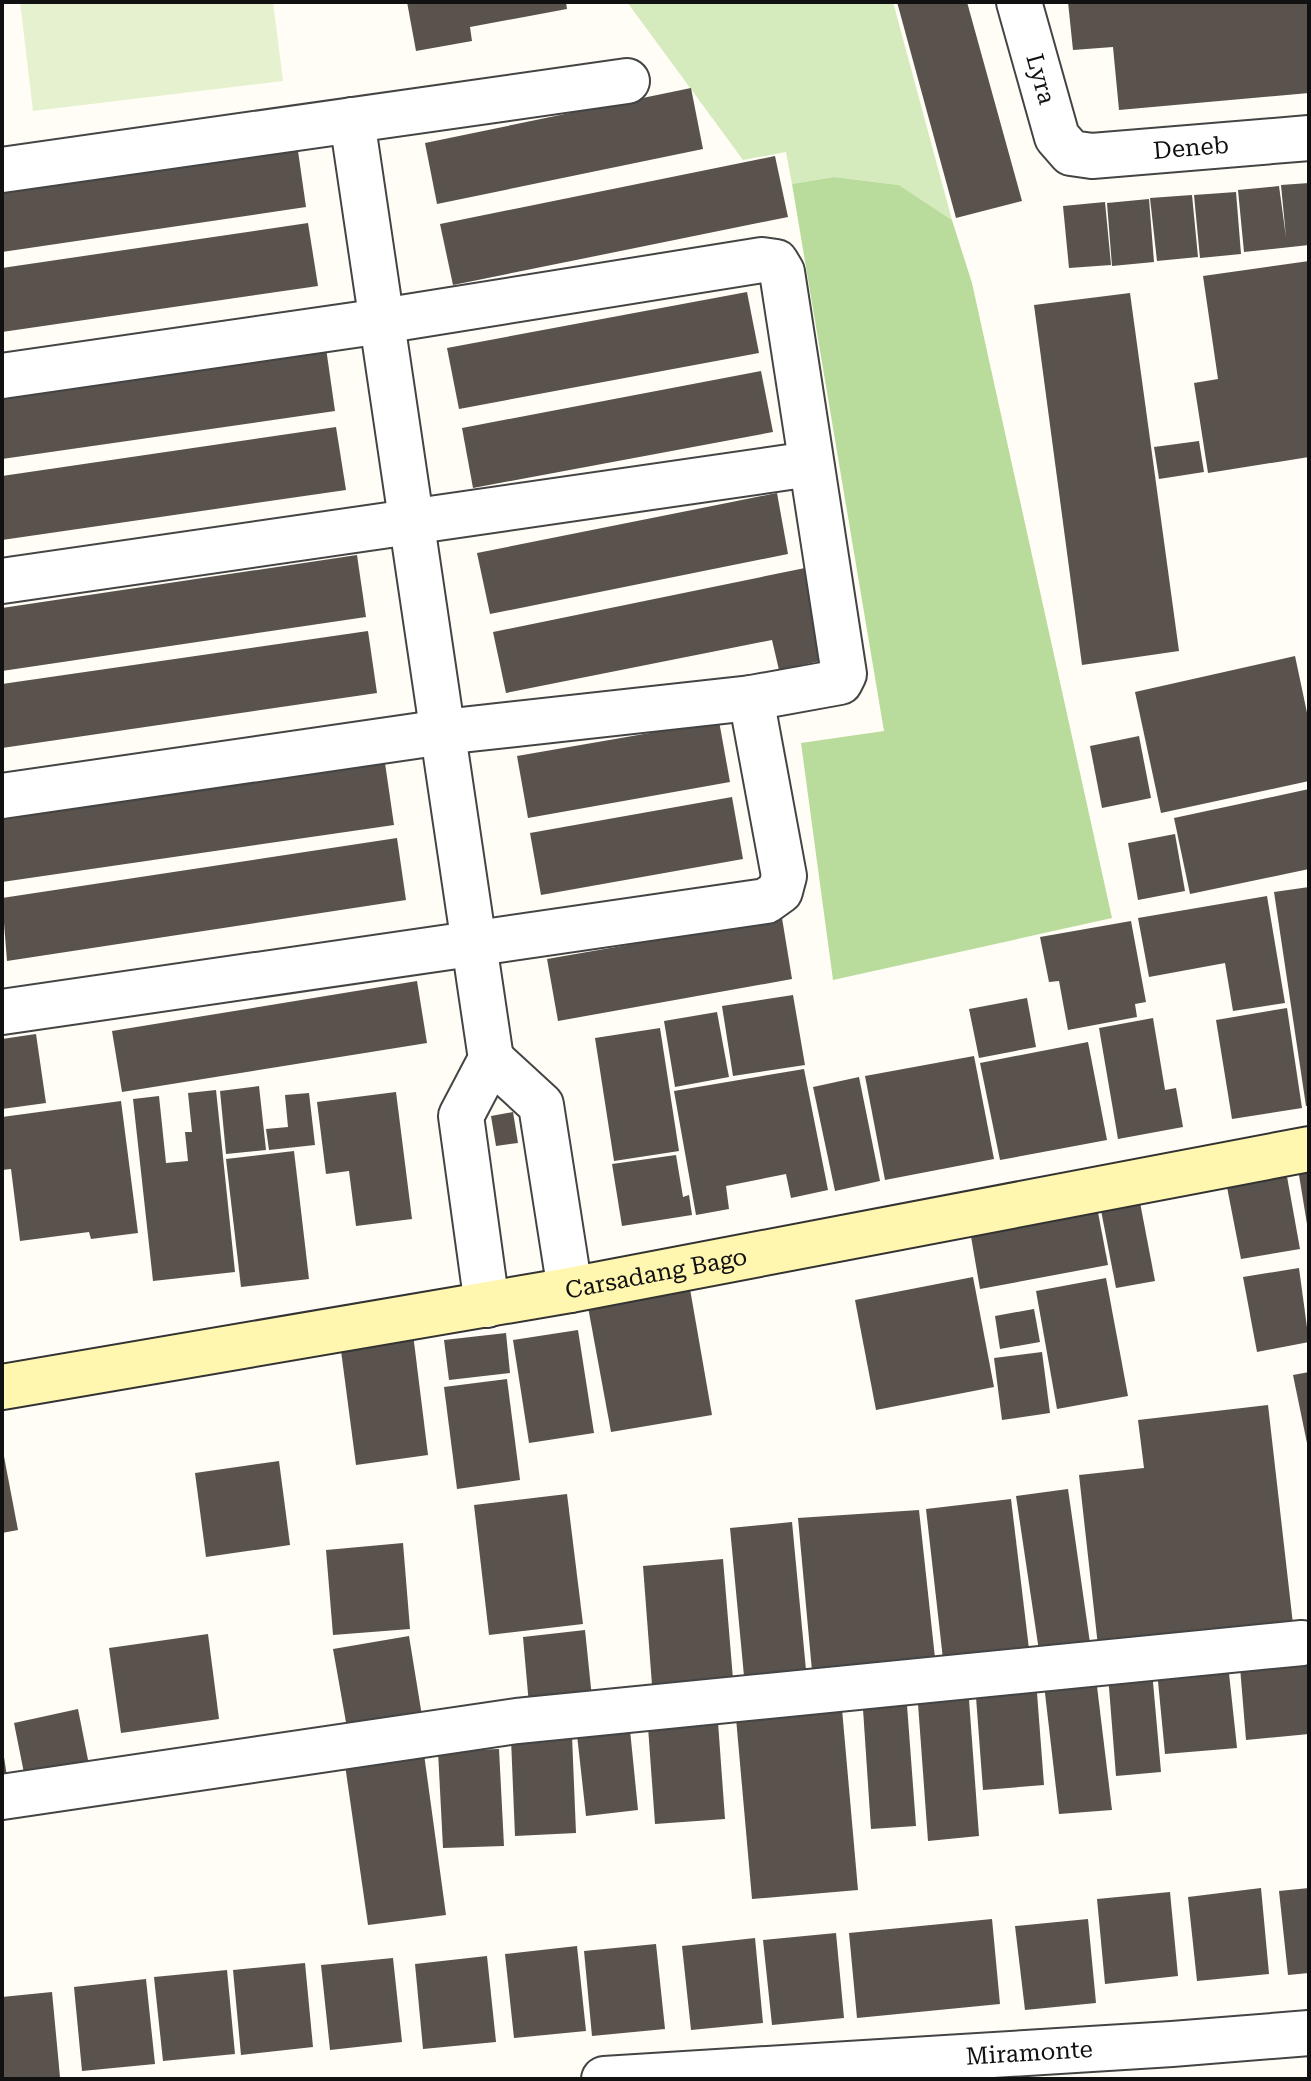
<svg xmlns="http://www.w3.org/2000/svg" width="1311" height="2081" viewBox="0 0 1311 2081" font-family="'Roboto Serif',serif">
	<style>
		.green { fill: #d5ebbd }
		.forest { fill: #b9dc9c }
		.pitch { fill: #e6f2cf }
		.building { fill: #5a524d }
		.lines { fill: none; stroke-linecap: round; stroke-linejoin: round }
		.street-casing { stroke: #444; stroke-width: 48 }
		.secondary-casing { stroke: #333; stroke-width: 48 }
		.street { stroke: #fff; stroke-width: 44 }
		.secondary { stroke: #fff6b0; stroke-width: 44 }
		.labels { text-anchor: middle; stroke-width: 8; stroke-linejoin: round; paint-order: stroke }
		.street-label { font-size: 24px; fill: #111; stroke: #fff }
	</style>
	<rect width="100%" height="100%" fill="#fffdf5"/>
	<!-- green -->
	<polygon class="green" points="627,2 893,2 952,220 899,185 834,177 792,184 786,152 743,160"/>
	<!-- forest -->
	<polygon class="forest" points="834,177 899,185 952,220 972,283 1112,918 833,980 801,743 884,731 792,184"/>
	<!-- pitch -->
	<polygon class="pitch" points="20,2 273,2 283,81 33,111"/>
	<!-- building -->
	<g class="building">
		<polygon points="407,2 566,2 567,9 470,27 472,41 416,51"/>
		<polygon points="897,2 967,2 1022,201 956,218"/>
		<polygon points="1068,2 1309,2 1309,93 1119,110 1113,47 1073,50"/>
		<polygon points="691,88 703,149 437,204 425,143"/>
		<polygon points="297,144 306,207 2,252 2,187"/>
		<polygon points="775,156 788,217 453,285 440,224"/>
		<polygon points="1309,183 1309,245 1244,252 1238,190 1279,186 1286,237 1281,185"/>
		<polygon points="1236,192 1241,254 1200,258 1194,195"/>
		<polygon points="1192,195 1198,257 1157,261 1150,198"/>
		<polygon points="1149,199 1154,262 1112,266 1107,203"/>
		<polygon points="1105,202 1111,265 1069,268 1063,206"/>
		<polygon points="308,223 318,286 2,332 2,268"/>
		<polygon points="1309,261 1309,457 1208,473 1194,383 1218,379 1203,276"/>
		<polygon points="747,292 759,353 459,409 447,348"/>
		<polygon points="1130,293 1179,651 1082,665 1034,305"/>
		<polygon points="326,348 335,411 2,459 2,395"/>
		<polygon points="761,371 773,432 473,488 462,428"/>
		<polygon points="336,427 346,490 2,540 2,476"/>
		<polygon points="1199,441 1204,472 1159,479 1154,447"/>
		<polygon points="777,493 788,554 490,614 477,553"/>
		<polygon points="357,555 366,617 2,671 2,608"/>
		<polygon points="805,568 825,660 779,670 772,640 506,693 493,632"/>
		<polygon points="368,631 377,693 2,748 2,684"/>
		<polygon points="1295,656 1309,722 1309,781 1161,813 1135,692"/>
		<polygon points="719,721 730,782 528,818 517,756"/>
		<polygon points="1139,736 1151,798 1102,808 1090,746"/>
		<polygon points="385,763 394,825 2,882 2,819"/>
		<polygon points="1309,789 1309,869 1190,894 1174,818"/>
		<polygon points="732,797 743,859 541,895 530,833"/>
		<polygon points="1175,834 1185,891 1138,900 1128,843"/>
		<polygon points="397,838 406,900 7,961 2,898"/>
		<polygon points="1309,887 1309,1106 1306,1106 1274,892"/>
		<polygon points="1267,896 1285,1003 1233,1011 1225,963 1149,977 1138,918"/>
		<polygon points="782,918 792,979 558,1021 547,959"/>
		<polygon points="1131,921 1146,1002 1135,1004 1137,1017 1068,1030 1059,981 1049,982 1040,937"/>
		<polygon points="417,981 427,1043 122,1092 112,1031"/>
		<polygon points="793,995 805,1065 733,1076 722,1006"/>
		<polygon points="1027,998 1036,1047 979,1058 969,1009"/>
		<polygon points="1287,1008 1302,1108 1232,1119 1216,1020"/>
		<polygon points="717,1012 729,1077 675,1087 664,1021"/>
		<polygon points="1153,1018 1165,1090 1176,1088 1183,1127 1118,1139 1099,1028"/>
		<polygon points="660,1028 679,1151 614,1161 595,1038"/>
		<polygon points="36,1034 46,1103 2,1109 2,1039"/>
		<polygon points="1088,1042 1107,1140 1000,1160 980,1063"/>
		<polygon points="974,1056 994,1159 885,1180 865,1076"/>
		<polygon points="804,1069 828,1190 791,1198 786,1174 726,1186 729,1209 696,1215 674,1091"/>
		<polygon points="859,1077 880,1181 835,1191 813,1087"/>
		<polygon points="259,1086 266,1150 226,1154 220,1091"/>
		<polygon points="216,1090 235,1272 153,1281 133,1099 159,1096 166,1163 188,1161 185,1132 192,1132 188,1093"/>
		<polygon points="396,1092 412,1219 356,1226 349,1171 326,1174 317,1102"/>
		<polygon points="309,1093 315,1145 269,1150 266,1129 288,1127 285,1095"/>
		<polygon points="121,1101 138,1233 91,1239 89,1232 20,1241 11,1169 2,1170 2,1117"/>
		<polygon points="513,1112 518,1143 496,1146 491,1116"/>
		<polygon points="294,1151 309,1279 241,1287 226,1159"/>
		<polygon points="676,1155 683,1197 689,1195 692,1215 622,1226 612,1164"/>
		<polygon points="1309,1167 1309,1224 1307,1224 1298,1169"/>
		<polygon points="1286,1171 1300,1249 1241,1259 1226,1182"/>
		<polygon points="1138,1192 1155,1281 1116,1288 1099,1200"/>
		<polygon points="1096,1202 1108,1265 980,1289 969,1225"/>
		<polygon points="1299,1268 1309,1342 1257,1352 1243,1277"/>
		<polygon points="973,1277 994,1387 876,1410 855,1300"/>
		<polygon points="1106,1278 1128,1396 1057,1409 1036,1291"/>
		<polygon points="690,1289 712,1415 611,1432 588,1307"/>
		<polygon points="1034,1309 1040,1342 1000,1349 995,1316"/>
		<polygon points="578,1330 594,1433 529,1443 513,1340"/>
		<polygon points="506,1333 510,1373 449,1380 444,1340"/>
		<polygon points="413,1334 428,1455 356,1465 340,1343"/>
		<polygon points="1042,1352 1050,1413 1002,1420 994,1358"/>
		<polygon points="1309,1372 1309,1447 1308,1448 1293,1375"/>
		<polygon points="507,1379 520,1480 457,1489 444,1387"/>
		<polygon points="1268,1405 1293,1624 1098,1646 1079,1475 1144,1468 1138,1420"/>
		<polygon points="2,1446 18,1530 2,1533"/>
		<polygon points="279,1461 290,1545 206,1557 195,1473"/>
		<polygon points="1068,1489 1090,1643 1039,1651 1016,1496"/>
		<polygon points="567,1494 583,1624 489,1635 474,1505"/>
		<polygon points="1011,1499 1029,1649 943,1659 926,1509"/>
		<polygon points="919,1510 935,1658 812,1671 798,1518"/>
		<polygon points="792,1522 806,1670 744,1676 730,1528"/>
		<polygon points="403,1543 410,1629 333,1635 326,1550"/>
		<polygon points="723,1559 733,1679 652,1685 643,1566"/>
		<polygon points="585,1630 592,1698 529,1705 523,1637"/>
		<polygon points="208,1634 219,1719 121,1733 109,1648"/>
		<polygon points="409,1636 422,1716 347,1728 333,1649"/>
		<polygon points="1309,1661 1309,1734 1246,1740 1240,1667"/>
		<polygon points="1228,1664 1237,1748 1165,1754 1157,1671"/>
		<polygon points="1095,1670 1112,1810 1059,1814 1043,1676"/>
		<polygon points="1152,1671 1161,1772 1116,1776 1108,1675"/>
		<polygon points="968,1686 979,1836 928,1841 917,1690"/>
		<polygon points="1037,1693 1044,1785 983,1790 976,1697"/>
		<polygon points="907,1705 916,1826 871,1829 863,1709"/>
		<polygon points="78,1709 89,1765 25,1778 14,1723"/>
		<polygon points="842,1709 858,1890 752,1899 736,1718"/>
		<polygon points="718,1722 725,1819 655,1824 648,1727"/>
		<polygon points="630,1730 638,1810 586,1816 577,1735"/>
		<polygon points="572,1736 576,1833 515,1836 511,1739"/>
		<polygon points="2,1744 8,1783 2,1784"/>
		<polygon points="499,1749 504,1846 443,1848 438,1751"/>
		<polygon points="424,1754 446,1915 368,1925 345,1765"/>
		<polygon points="1261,1888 1269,1974 1197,1981 1188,1897"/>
		<polygon points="1309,1888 1309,1973 1288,1975 1279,1891"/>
		<polygon points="1170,1892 1178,1976 1105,1984 1097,1899"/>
		<polygon points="992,1919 1000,2004 857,2018 849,1933"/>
		<polygon points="1088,1919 1096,2003 1025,2010 1015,1926"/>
		<polygon points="836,1933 844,2018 772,2025 763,1940"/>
		<polygon points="755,1938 763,2023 691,2030 682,1946"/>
		<polygon points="656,1944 665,2029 592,2036 584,1951"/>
		<polygon points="577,1946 586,2031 514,2038 505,1954"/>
		<polygon points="487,1956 496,2042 423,2049 415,1964"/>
		<polygon points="393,1958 402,2042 330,2050 321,1965"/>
		<polygon points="305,1963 313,2047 241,2055 233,1970"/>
		<polygon points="227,1970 235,2054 163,2061 154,1977"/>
		<polygon points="146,1979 155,2064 82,2071 74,1987"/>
		<polygon points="52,1992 60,2077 2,2079 2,1997"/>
	</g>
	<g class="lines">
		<!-- street casing -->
		<g class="street-casing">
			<g id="street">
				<path id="s1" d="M1019 2 1057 137 1071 153 1092 156 1309 138"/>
				<polyline points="352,120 491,1059 461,1116 487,1305"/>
				<polyline points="2,170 627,81"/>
				<polyline points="2,376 382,321 762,260 776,262 782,272 844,674 840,682 751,698 443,732 2,796"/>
				<polyline points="2,581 810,464"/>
				<polyline points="2,1012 766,901 780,891 784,876 751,698"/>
				<polyline points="491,1059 541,1105 570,1290"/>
				<polyline points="2,1797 517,1721 1302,1643"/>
				<path id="s2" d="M604 2079 1172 2044 1309 2033"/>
			</g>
		</g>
		<!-- secondary casing -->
		<g class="secondary-casing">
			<g id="secondary">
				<path id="s3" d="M2 1387 570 1290 1309 1149"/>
			</g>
		</g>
		<!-- street -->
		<use href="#street" class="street"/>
		<!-- secondary -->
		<use href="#secondary" class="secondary"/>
	</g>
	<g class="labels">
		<!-- street labels -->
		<g class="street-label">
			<text dy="8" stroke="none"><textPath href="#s1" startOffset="80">Lyra</textPath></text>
			<text dy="8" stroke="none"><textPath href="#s1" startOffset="282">Deneb</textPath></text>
			<text dy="8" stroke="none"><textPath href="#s3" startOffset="664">Carsadang Bago</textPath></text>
			<text dy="8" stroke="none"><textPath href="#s2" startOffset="426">Miramonte</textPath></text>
		</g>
	</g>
	<!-- border -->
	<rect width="1311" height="2081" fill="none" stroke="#111111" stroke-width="8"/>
</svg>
